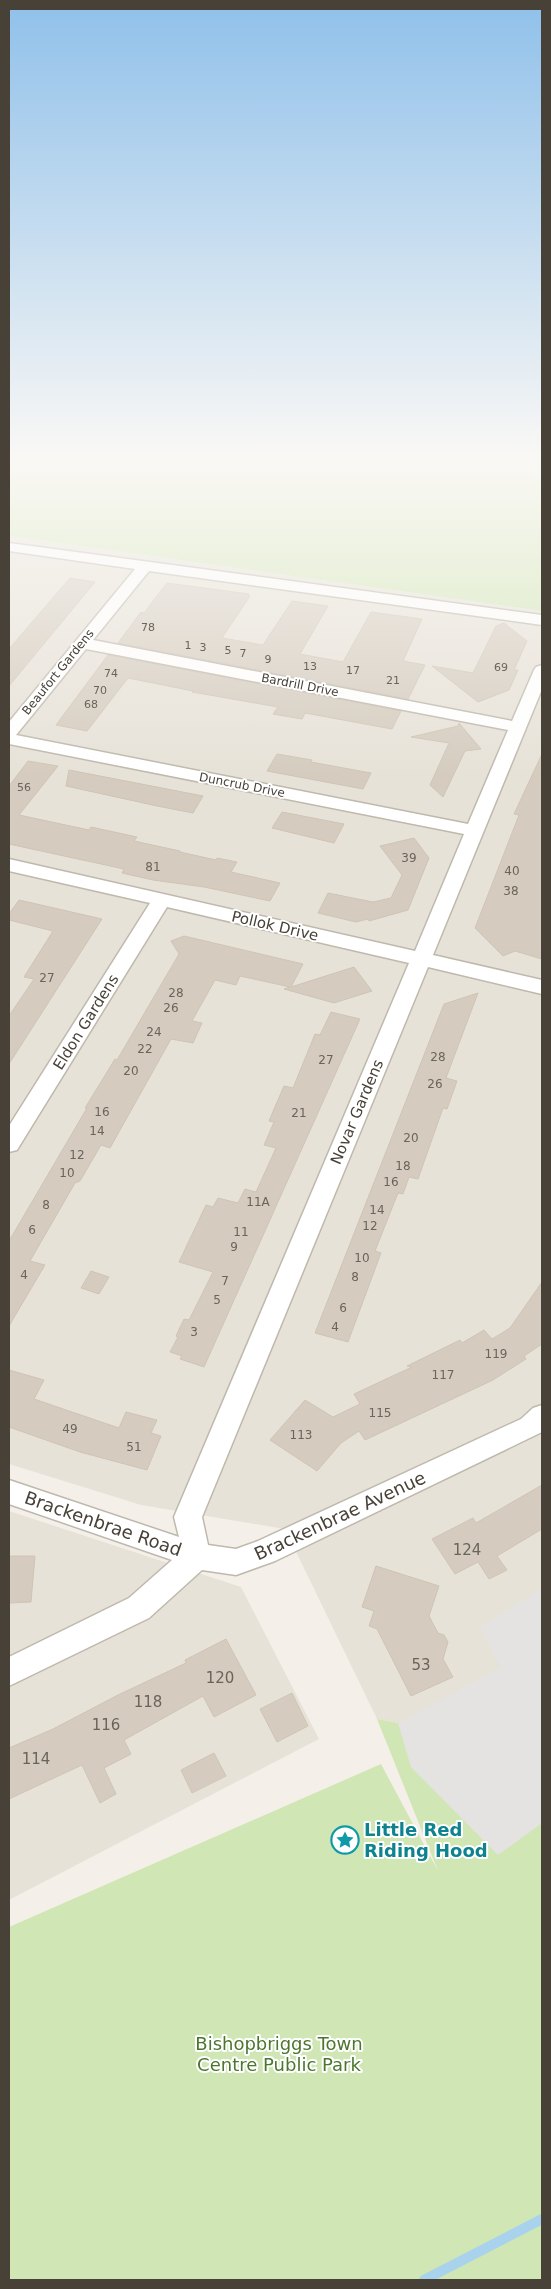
<svg xmlns="http://www.w3.org/2000/svg" width="551" height="2289" viewBox="0 0 551 2289" font-family="'DejaVu Sans',sans-serif">
	<style>
		.residential { fill: #e7e2d8 }
		.green { fill: #d0e6b4 }
		.parking { fill: #e5e3e1 }
		.lines { fill: none; stroke-linecap: round; stroke-linejoin: round }
		.stream { stroke: #a9d2ed; stroke-width: 10 }
		.building { fill: #d5ccbf; stroke: #cfc4b3 }
		.minor-casing { stroke: #bfb8ac; stroke-width: 3 }
		.minor { fill: #fff; fill-rule: evenodd }
		.labels { text-anchor: middle; stroke-width: 4; stroke-linejoin: round; paint-order: stroke }
		.far-number-label { font-size: 11px; fill: #6a645a }
		.far-street-label { font-size: 12px; fill: #474138; stroke: #fff }
		.number-label { font-size: 12px; fill: #6a645a }
		.street-label { font-size: 15px; fill: #474138; stroke: #fff }
		.near-number-label { font-size: 15px; fill: #6a645a }
		.near-street-label { font-size: 18px; fill: #474138; stroke: #fff }
		.near-culture-label { font-size: 18px; font-weight: bold; fill: #0d838f; stroke: #fff; text-anchor: start }
		.near-park-label { font-size: 18px; fill: #4b762e; stroke: #fff }
	</style>
	<rect width="100%" height="100%" fill="#f4f0e9"/>
	<!-- residential -->
	<g class="residential">
		<polygon points="9,536 542,611 542,1588 479,1627 501,1667 398,1723 377,1719 285,1529 141,1505 9,1464"/>
		<polygon points="9,1511 241,1587 319,1739 9,1900"/>
	</g>
	<!-- green -->
	<g class="green">
		<polygon points="9,456 542,456 542,611 9,536"/>
		<polygon points="542,1588 542,2280 9,2280 9,1927 381,1764 438,1871 377,1719 398,1723 500,1667 479,1627"/>
	</g>
	<!-- parking -->
	<polygon class="parking" points="542,1588 542,1823 498,1855 411,1767 398,1723 500,1667 479,1627"/>
	<g class="lines">
		<!-- stream -->
		<polyline class="stream" points="424,2280 542,2219"/>
	</g>
	<!-- building -->
	<g class="building">
		<polygon points="70,578 95,582 9,686 9,649"/>
		<polygon points="167,583 249,594 248,595 250,596 222,638 263,645 292,601 328,606 300,654 343,662 371,612 422,619 403,661 425,665 408,699 118,643 141,612 144,613"/>
		<polygon points="504,623 527,641 514,670 518,670 509,690 478,702 432,666 473,673 496,626"/>
		<polygon points="108,655 401,711 392,729 305,713 302,719 273,714 278,707 192,692 193,691 128,678 87,731 56,725"/>
		<polygon points="459,723 481,749 465,751 443,797 430,785 449,743 411,737 458,726"/>
		<polygon points="277,754 312,760 311,762 371,773 363,789 267,771"/>
		<polygon points="542,754 542,959 515,951 503,956 475,928 519,815 514,814"/>
		<polygon points="28,761 58,766 19,815 89,830 91,827 137,837 134,841 180,851 180,852 216,860 217,858 237,862 231,872 280,883 270,901 204,887 153,880 122,873 124,869 9,844 9,786"/>
		<polygon points="69,770 162,788 203,796 193,813 157,806 66,786"/>
		<polygon points="282,812 344,824 334,843 272,828"/>
		<polygon points="414,838 429,858 408,910 369,921 368,919 356,922 318,913 328,893 373,902 391,898 402,875 380,846"/>
		<polygon points="19,900 102,919 9,1064 9,1016 34,979 24,977 53,931 9,920 9,914"/>
		<polygon points="184,936 303,964 291,987 354,967 372,991 334,1003 284,989 290,987 240,976 236,985 215,980 192,1021 202,1023 193,1043 171,1039 110,1148 101,1145 80,1181 75,1183 30,1261 45,1265 9,1326 9,1241 87,1108 85,1108 115,1059 117,1060 179,954 171,941"/>
		<polygon points="478,993 446,1078 457,1081 447,1109 443,1108 418,1179 409,1177 403,1194 398,1193 375,1251 381,1253 348,1342 315,1333 444,1004"/>
		<polygon points="331,1012 360,1019 204,1367 180,1359 182,1356 170,1352 178,1337 176,1336 184,1319 189,1320 213,1272 179,1262 206,1205 213,1207 218,1198 238,1203 245,1189 256,1192 276,1148 264,1145 274,1122 269,1121 277,1102 284,1086 293,1088 315,1034 320,1035"/>
		<polygon points="91,1271 109,1277 99,1294 81,1288"/>
		<polygon points="542,1282 542,1344 524,1356 526,1359 493,1380 365,1440 359,1431 341,1443 317,1471 270,1440 305,1400 333,1417 360,1404 354,1394 412,1367 407,1366 460,1340 462,1343 484,1330 492,1339 510,1328"/>
		<polygon points="9,1370 44,1380 34,1399 119,1428 126,1412 157,1420 151,1433 161,1436 147,1470 80,1452 9,1427"/>
		<polygon points="542,1485 542,1529 497,1556 507,1570 489,1579 478,1562 455,1574 432,1539 473,1518 476,1523"/>
		<polygon points="9,1556 35,1556 31,1602 9,1603"/>
		<polygon points="376,1566 439,1586 429,1616 438,1633 444,1635 448,1642 443,1659 453,1677 411,1696 377,1629 369,1626 374,1611 362,1607"/>
		<polygon points="226,1639 256,1695 214,1717 203,1696 124,1740 131,1754 104,1768 116,1794 100,1803 82,1765 9,1799 9,1748 53,1729 118,1695 186,1663 185,1660"/>
		<polygon points="292,1693 308,1726 277,1742 260,1709"/>
		<polygon points="214,1753 226,1776 192,1793 181,1770"/>
	</g>
	<g class="lines">
		<!-- minor casing -->
		<g class="minor-casing">
			<path id="minor" d="M9 543 542 615V625L149 571 93 640 512 721 534 670 536 667 542 665V689L433 955 542 980V994L428 967 202 1517 208 1545 236 1549 258 1541 521 1419 533 1408 542 1405V1432L275 1561 236 1575 202 1570 149 1618 9 1686V1657L129 1598 172 1560 9 1504V1480L179 1537 174 1517 409 963 167 907 17 1150 9 1152V1126L150 903 9 871V859L415 951 464 834 9 744V722L135 569 9 551ZM86 649 508 730 468 824 16 735Z"/>
		</g>
		<!-- minor -->
		<use href="#minor" class="minor"/>
	</g>
	<!-- sky -->
	<linearGradient id="sky" x2="0" y2="1"><stop stop-color="#8fc0ea"/><stop offset="0.59" stop-color="#faf8f5"/><stop offset="1" stop-color="#faf8f5" stop-opacity="0"/></linearGradient>
	<rect width="551" height="776" fill="url(#sky)"/>
	<!-- icons -->
	<defs>
		<g id="sight-ring" transform="scale(1.4375)"><circle r="9.5" fill="#fff" stroke="#0f9aa8" stroke-width="1.5"/><path d="M0-6L1.8-2.2L6-1.7L2.9 1.2L3.7 5.4L0 3.3L-3.7 5.4L-2.9 1.2L-6-1.7L-1.8-2.2Z" fill="#0f9aa8"/></g>
	</defs>
	<g fill-rule="evenodd">
		<use href="#sight-ring" x="345" y="1840"/>
	</g>
	<g class="labels">
		<!-- far-number labels -->
		<g class="far-number-label">
			<text x="148" y="631">78</text>
			<text x="188" y="649">1</text>
			<text x="203" y="651">3</text>
			<text x="228" y="654">5</text>
			<text x="243" y="657">7</text>
			<text x="268" y="663">9</text>
			<text x="310" y="670">13</text>
			<text x="501" y="671">69</text>
			<text x="353" y="674">17</text>
			<text x="111" y="677">74</text>
			<text x="393" y="684">21</text>
			<text x="100" y="694">70</text>
			<text x="91" y="708">68</text>
			<text x="24" y="791">56</text>
		</g>
		<!-- far-street labels -->
		<g class="far-street-label">
			<text transform="translate(58 672) rotate(-51)" y="4">Beaufort Gardens</text>
			<text transform="translate(300 685) rotate(11)" y="4">Bardrill Drive</text>
			<text transform="translate(242 785) rotate(11)" y="4">Duncrub Drive</text>
		</g>
		<!-- number labels -->
		<g class="number-label">
			<text x="409" y="862">39</text>
			<text x="153" y="871">81</text>
			<text x="512" y="875">40</text>
			<text x="511" y="895">38</text>
			<text x="47" y="982">27</text>
			<text x="176" y="997">28</text>
			<text x="171" y="1012">26</text>
			<text x="154" y="1036">24</text>
			<text x="145" y="1053">22</text>
			<text x="438" y="1061">28</text>
			<text x="326" y="1064">27</text>
			<text x="131" y="1075">20</text>
			<text x="435" y="1088">26</text>
			<text x="102" y="1116">16</text>
			<text x="299" y="1117">21</text>
			<text x="97" y="1135">14</text>
			<text x="411" y="1142">20</text>
			<text x="77" y="1159">12</text>
			<text x="403" y="1170">18</text>
			<text x="67" y="1177">10</text>
			<text x="391" y="1186">16</text>
			<text x="258" y="1206">11A</text>
			<text x="46" y="1209">8</text>
			<text x="377" y="1214">14</text>
			<text x="370" y="1230">12</text>
			<text x="32" y="1234">6</text>
			<text x="241" y="1236">11</text>
			<text x="234" y="1251">9</text>
			<text x="362" y="1262">10</text>
			<text x="24" y="1279">4</text>
			<text x="355" y="1281">8</text>
			<text x="225" y="1285">7</text>
			<text x="217" y="1304">5</text>
			<text x="343" y="1312">6</text>
			<text x="335" y="1331">4</text>
			<text x="194" y="1336">3</text>
			<text x="496" y="1358">119</text>
			<text x="443" y="1379">117</text>
			<text x="380" y="1417">115</text>
			<text x="70" y="1433">49</text>
			<text x="301" y="1439">113</text>
			<text x="134" y="1451">51</text>
		</g>
		<!-- street labels -->
		<g class="street-label">
			<text transform="translate(275 926) rotate(13)" y="5">Pollok Drive</text>
			<text transform="translate(86 1022) rotate(-58)" y="5">Eldon Gardens</text>
			<text transform="translate(357 1112) rotate(-67)" y="5">Novar Gardens</text>
		</g>
		<!-- near-number labels -->
		<g class="near-number-label">
			<text x="467" y="1555">124</text>
			<text x="421" y="1670">53</text>
			<text x="220" y="1683">120</text>
			<text x="148" y="1707">118</text>
			<text x="106" y="1730">116</text>
			<text x="36" y="1764">114</text>
		</g>
		<!-- near-street labels -->
		<g class="near-street-label">
			<text transform="translate(340 1516) rotate(-25)" y="6">Brackenbrae Avenue</text>
			<text transform="translate(103 1524) rotate(19)" y="6">Brackenbrae Road</text>
		</g>
		<!-- near-culture labels -->
		<g class="near-culture-label">
			<text x="364" y="1836">Little Red<tspan x="364" dy="21">Riding Hood</tspan></text>
		</g>
		<!-- near-park labels -->
		<g class="near-park-label">
			<text x="279" y="2050">Bishopbriggs Town<tspan x="279" dy="21">Centre Public Park</tspan></text>
		</g>
	</g>
	<!-- border -->
	<rect width="551" height="2289" fill="none" stroke="#474138" stroke-width="20"/>
</svg>
